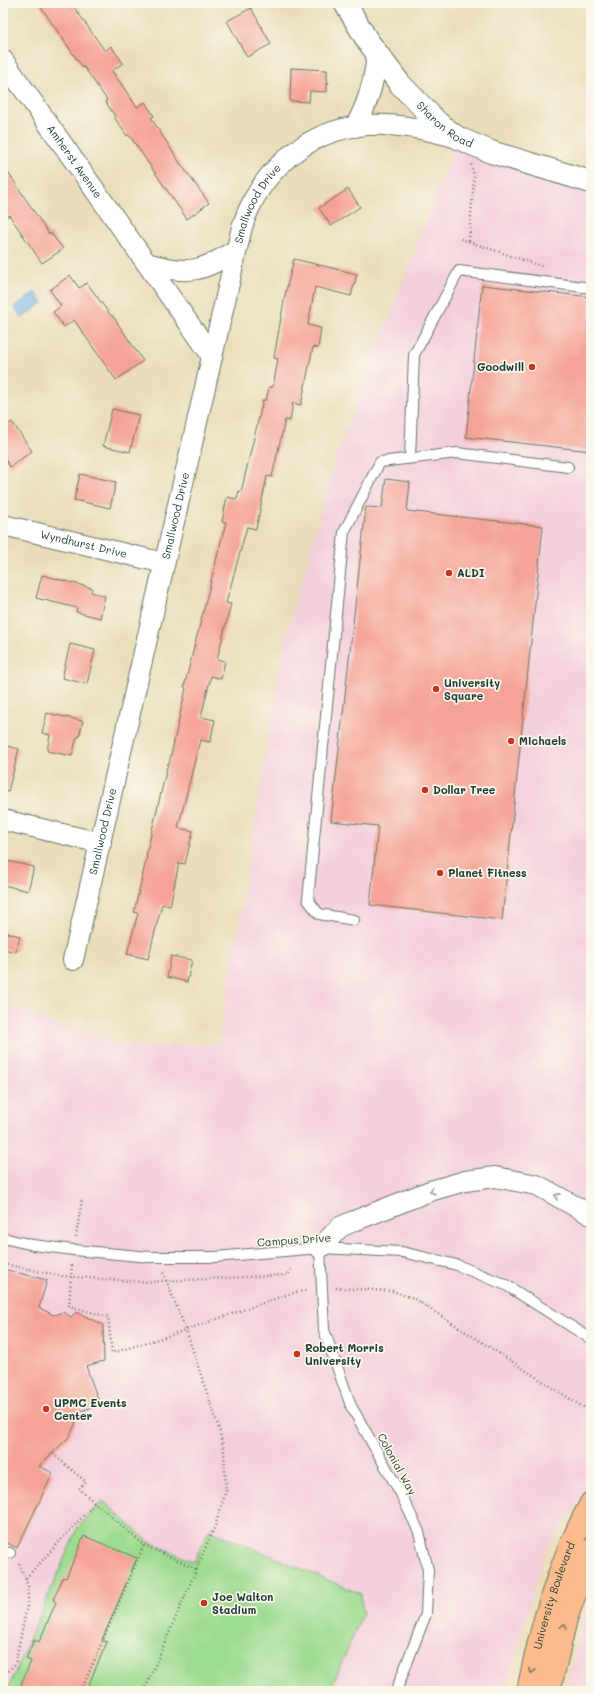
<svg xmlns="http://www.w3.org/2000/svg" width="594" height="1694" viewBox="0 0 594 1694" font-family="Mali,sans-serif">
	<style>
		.built { fill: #f4cfdc }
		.green { fill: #9ddb90; stroke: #5e8c62 }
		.water { fill: #6eb3e4; stroke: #46788c }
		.building { fill: #f5a396 }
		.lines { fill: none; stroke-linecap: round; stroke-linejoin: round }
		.service-casing { stroke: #667563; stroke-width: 12 }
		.minor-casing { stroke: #667563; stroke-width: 22 }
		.tertiary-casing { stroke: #667563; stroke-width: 24 }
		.primary-casing { stroke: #667563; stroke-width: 24 }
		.path { stroke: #667563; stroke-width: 2.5; stroke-dasharray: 1 3; stroke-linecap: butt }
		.service { stroke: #fff; stroke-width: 10 }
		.minor { stroke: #fff; stroke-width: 20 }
		.tertiary { stroke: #fff; stroke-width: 22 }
		.primary { stroke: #fbbb8d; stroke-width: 22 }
		.oneway { stroke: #8f9e9a }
		.oneway2 { stroke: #82765c }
		.poi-dot { fill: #c8321e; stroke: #fbf7ec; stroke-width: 1.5 }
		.labels { text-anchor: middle; stroke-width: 3.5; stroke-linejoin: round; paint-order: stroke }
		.street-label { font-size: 11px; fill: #1f3d34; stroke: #fbf7ec }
		.poi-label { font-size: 11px; font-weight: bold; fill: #1f3d34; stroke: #fbf7ec; text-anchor: start }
	</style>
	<rect width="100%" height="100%" fill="#fbf7ec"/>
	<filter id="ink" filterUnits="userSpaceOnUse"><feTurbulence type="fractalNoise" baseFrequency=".025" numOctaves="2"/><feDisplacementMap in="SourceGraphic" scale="8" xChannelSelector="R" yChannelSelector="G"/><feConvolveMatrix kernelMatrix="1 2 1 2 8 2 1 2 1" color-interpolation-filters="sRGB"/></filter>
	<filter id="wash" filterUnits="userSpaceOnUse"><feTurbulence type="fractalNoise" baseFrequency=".012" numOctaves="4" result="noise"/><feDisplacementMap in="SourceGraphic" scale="16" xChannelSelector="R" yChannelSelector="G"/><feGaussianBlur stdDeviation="0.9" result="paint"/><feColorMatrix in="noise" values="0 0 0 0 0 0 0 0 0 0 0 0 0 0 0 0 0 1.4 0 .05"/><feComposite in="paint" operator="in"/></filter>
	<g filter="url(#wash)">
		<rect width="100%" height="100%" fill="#eadeba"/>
		<!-- built -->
		<g class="built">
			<polygon points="458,138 591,182 591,1483 545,1551 505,1691 3,1691 3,1005 45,1020 128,1046 219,1044 283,648 336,457"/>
			<polygon points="591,1596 591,1691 566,1691 575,1650"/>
		</g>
		<!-- green -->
		<polygon class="green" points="103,1501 149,1542 194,1562 209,1530 361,1594 363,1612 330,1691 7,1691 78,1527"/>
		<!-- water -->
		<polygon class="water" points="35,292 43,303 22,318 14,307"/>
		<g id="blocks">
			<!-- building -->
			<g class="building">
				<polygon points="38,3 71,3 105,51 111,46 123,63 112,71 137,107 145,102 154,116 151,118 180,163 209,203 187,219 129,135 127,136 114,117 115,116 105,101 107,100 84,67 83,68"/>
				<polygon points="251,8 271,44 247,57 227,21"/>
				<polygon points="291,68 327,70 327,82 329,83 327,83 327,92 310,91 309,102 290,101"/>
				<polygon points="3,165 49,234 51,233 63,249 42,263 9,215 3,219"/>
				<polygon points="348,189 360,207 331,226 319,208"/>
				<polygon points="294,259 357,274 351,296 315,287 308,325 321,328 318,348 313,347 301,405 293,403 290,421 285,420 272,477 267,476 256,529 247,527 226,603 231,604 217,659 225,661 221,679 211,676 201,717 215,720 210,742 200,740 178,828 193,831 185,864 179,863 170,906 162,904 148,959 127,954 138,913 134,912 147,856 146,856 168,763 169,764 186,688 184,687 226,522 222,522 227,497 237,499 239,491 241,492 263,400 266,400 269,387 273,387 278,359 274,358 285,295"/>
				<polygon points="70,275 79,288 87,283 111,316 112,315 143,361 116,380 74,320 64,327 53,312 61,306 50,290"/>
				<polygon points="482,285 591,297 591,451 466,437"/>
				<polygon points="112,409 139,415 130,452 103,446"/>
				<polygon points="12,422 32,451 10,467 3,456 3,428"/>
				<polygon points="80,474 116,482 110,508 74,500"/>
				<polygon points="386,479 410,482 407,511 543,526 502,920 370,905 378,826 331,821 366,507 382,508"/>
				<polygon points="42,575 92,588 91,592 105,596 100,618 76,612 77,608 36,598"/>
				<polygon points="70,644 95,650 87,684 62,678"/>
				<polygon points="47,713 83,721 79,737 77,737 72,756 47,751 50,735 42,733"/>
				<polygon points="3,745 19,749 8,792 3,791"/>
				<polygon points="3,860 34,867 28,891 3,885"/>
				<polygon points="3,932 20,936 16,952 3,949"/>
				<polygon points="171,956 192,960 187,982 167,977"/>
				<polygon points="3,1269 47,1280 39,1308 54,1315 63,1312 71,1317 76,1312 103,1325 104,1361 86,1366 100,1405 77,1412 75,1425 69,1437 39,1466 53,1473 17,1548 3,1541"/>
				<polygon points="84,1536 137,1558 102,1640 107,1642 86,1691 18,1691 31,1661 26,1659 34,1640 39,1642 56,1602 53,1600 63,1577 66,1578"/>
			</g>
		</g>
	</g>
	<g filter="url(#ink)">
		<use href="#blocks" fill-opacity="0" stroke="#667563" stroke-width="1"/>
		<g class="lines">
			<!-- service casing -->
			<g class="service-casing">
				<g id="service">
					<polyline points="410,458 414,355 459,271 591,288"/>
					<polyline points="354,920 319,914 308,900 344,532 380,462 457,453 568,467"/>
					<polyline points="3,1238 33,1245 74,1250 150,1257 215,1257 320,1248 402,1252 457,1265 506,1285 591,1339"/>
					<polyline points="320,1248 324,1330 351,1406 400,1492 419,1532 428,1570 426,1614 396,1691"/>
					<polyline points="3,1552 10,1553"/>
				</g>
			</g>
			<!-- minor casing -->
			<g class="minor-casing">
				<g id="minor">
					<path id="s1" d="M3 60 212 356"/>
					<path d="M355 127C368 104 375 78 377 53"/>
					<path d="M147 263C188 275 201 273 237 249"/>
					<path id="s2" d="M3 525 164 563"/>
					<polyline points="3,820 101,843"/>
					<path id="s3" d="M73 960 242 227C260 171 306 130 367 125 398 123 428 130 458 138"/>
					<polyline points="320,1248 340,1227 354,1221 430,1191 465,1181 495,1177 537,1185 591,1215"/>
				</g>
			</g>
			<!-- tertiary casing -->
			<g class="tertiary-casing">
				<g id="tertiary">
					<path id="s4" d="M345 3 367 40 400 84 438 123 458 138 491 152 591 182"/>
				</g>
			</g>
			<!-- primary casing -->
			<g class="primary-casing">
				<g id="primary">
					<path id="s5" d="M528 1691C541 1626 559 1561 591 1503"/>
					<polyline points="549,1691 566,1619 591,1550"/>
				</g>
			</g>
			<!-- path -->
			<g class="path">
				<polyline points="461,239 544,267"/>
				<polyline points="469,241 474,177 471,164"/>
				<polyline points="76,1237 82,1198"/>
				<polyline points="3,1264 62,1276 143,1282 288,1275 291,1269"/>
				<polyline points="72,1265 69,1306 108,1317 112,1353 168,1336 289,1294 309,1290"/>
				<polyline points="336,1288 392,1291 413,1298 578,1404 591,1411"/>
				<polyline points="53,1454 86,1482 79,1489 144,1545 81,1691"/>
				<polyline points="144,1545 196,1569"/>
				<polyline points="26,1578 95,1503"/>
				<polyline points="3,1677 15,1664 28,1601 28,1586 19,1563"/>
				<polyline points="144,1691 215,1526 226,1491 224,1450 219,1429 186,1330 162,1270"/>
			</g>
			<!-- service -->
			<use href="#service" class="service"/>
			<!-- minor -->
			<use href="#minor" class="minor"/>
			<!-- tertiary -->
			<use href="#tertiary" class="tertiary"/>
			<!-- primary -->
			<use href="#primary" class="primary"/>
		</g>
		<!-- one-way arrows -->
		<defs><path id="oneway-chevron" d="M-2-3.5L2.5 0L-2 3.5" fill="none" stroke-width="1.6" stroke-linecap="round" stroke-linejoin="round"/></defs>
		<g class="oneway">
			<use href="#oneway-chevron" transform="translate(432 1191) rotate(162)"/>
			<use href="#oneway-chevron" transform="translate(557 1196) rotate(-151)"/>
		</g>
		<g class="oneway2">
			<use href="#oneway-chevron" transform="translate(564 1626) rotate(-76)"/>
			<use href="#oneway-chevron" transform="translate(532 1671) rotate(102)"/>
		</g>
	</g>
	<!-- markers -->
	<g class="poi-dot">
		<circle cx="532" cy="367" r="4"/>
		<circle cx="449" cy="573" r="4"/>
		<circle cx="436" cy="689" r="4"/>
		<circle cx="511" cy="741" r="4"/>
		<circle cx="425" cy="790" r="4"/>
		<circle cx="440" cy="873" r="4"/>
		<circle cx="297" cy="1354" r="4"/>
		<circle cx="46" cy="1409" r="4"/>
		<circle cx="204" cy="1603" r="4"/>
	</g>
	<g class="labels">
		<!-- street labels -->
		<g class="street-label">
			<text dy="4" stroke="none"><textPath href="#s4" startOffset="159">Sharon Road</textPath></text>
			<text dy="4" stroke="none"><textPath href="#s1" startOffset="124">Amherst Avenue</textPath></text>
			<text dy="4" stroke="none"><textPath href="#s3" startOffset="780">Smallwood Drive</textPath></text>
			<text dy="4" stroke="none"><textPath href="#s3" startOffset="456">Smallwood Drive</textPath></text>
			<text dy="4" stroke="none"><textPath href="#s2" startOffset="83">Wyndhurst Drive</textPath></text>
			<text dy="4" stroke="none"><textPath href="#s3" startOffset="132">Smallwood Drive</textPath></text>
			<text transform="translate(294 1240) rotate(-4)" y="4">Campus Drive</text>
			<text transform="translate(397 1464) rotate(61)" y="4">Colonial Way</text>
			<text dy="4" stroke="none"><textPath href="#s5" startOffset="99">University Boulevard</textPath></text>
		</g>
		<!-- poi labels -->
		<g class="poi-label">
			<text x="524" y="371" text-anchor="end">Goodwill</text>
			<text x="457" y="577">ALDI</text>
			<text x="444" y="687">University<tspan x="444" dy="13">Square</tspan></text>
			<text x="519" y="745">Michaels</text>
			<text x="433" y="794">Dollar Tree</text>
			<text x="448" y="877">Planet Fitness</text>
			<text x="305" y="1352">Robert Morris<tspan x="305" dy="13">University</tspan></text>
			<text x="54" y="1407">UPMC Events<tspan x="54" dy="13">Center</tspan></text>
			<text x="212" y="1601">Joe Walton<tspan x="212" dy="13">Stadium</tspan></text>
		</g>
	</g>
	<!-- margin -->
	<rect width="594" height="1694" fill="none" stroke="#fbf7ec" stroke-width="16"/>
</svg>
